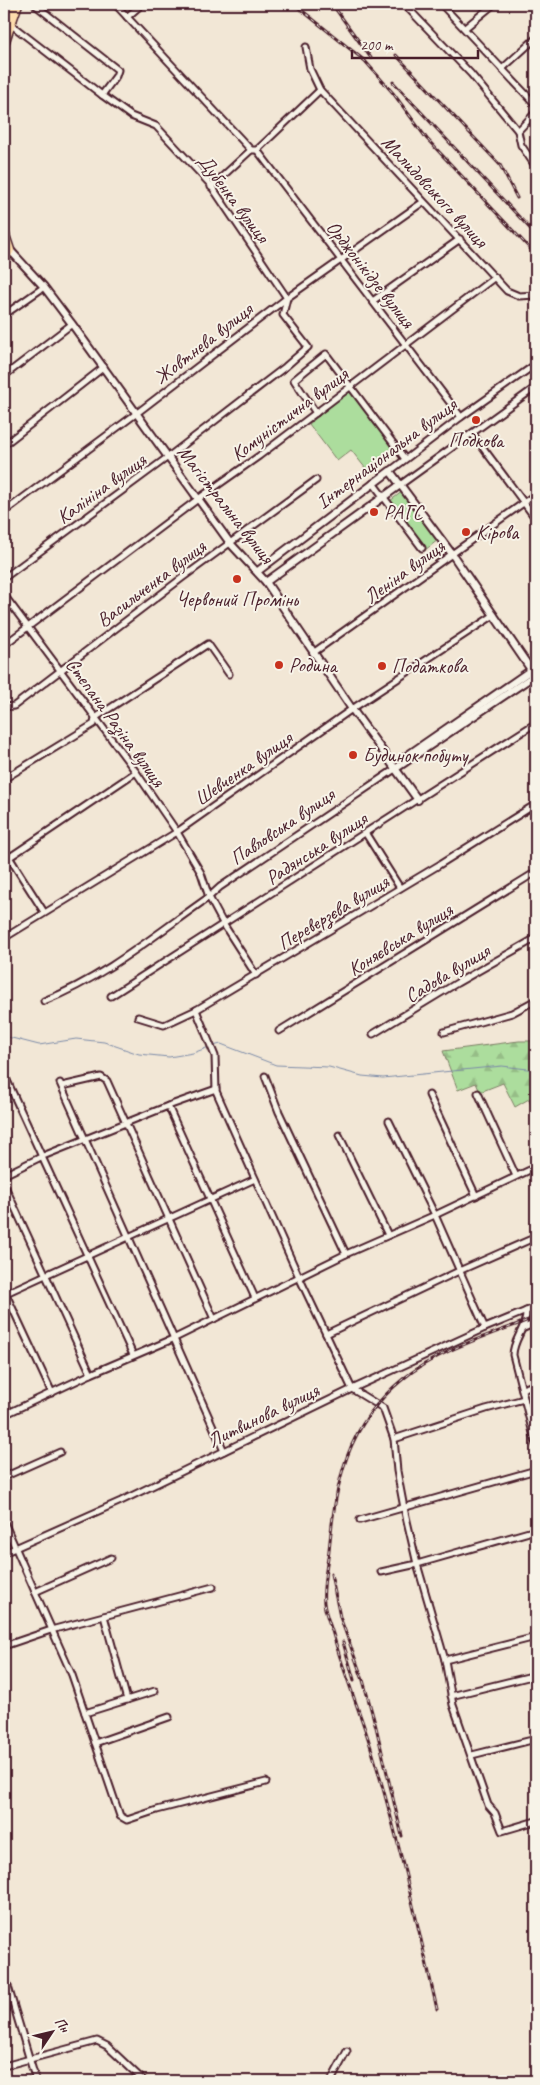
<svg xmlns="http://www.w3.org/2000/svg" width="540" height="2085" viewBox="0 0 540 2085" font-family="Caveat,sans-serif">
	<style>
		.forest { fill: url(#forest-firs); stroke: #7b7e64 }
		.park { fill: #acdd9d; stroke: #7b7e64 }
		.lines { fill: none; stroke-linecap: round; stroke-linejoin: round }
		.stream { stroke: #7c8ba8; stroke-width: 1 }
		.minor-casing { stroke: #4a1f2b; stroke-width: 9 }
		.tertiary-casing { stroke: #4a1f2b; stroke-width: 10 }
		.primary-casing { stroke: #4a1f2b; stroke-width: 11 }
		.minor { stroke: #f7f3e8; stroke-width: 5 }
		.tertiary { stroke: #f7f3e8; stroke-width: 6 }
		.primary { stroke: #fddcac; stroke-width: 8 }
		.rail-casing { stroke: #4a1f2b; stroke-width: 3 }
		.rail { stroke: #f7f3e8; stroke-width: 1; stroke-dasharray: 4; stroke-linecap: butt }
		.poi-dot { fill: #c8321e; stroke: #f7f3e8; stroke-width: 2 }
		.labels { text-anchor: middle; stroke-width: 4; stroke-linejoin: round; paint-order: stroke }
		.street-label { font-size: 20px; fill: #4a1f2b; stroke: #f7f3e8 }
		.poi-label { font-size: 20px; fill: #4a1f2b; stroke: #f7f3e8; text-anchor: start }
	</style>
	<defs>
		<pattern id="forest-firs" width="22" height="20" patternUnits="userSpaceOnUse" patternTransform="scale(1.25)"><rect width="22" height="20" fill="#acdd9d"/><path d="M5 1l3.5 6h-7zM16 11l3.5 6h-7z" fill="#96bd87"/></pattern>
	</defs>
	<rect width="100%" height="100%" fill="#f2e7d6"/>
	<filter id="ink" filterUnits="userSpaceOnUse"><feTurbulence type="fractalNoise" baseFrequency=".02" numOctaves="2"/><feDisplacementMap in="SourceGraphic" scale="10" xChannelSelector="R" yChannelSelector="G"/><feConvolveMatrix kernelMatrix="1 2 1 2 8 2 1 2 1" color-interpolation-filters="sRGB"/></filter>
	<g filter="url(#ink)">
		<!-- forest -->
		<polygon class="forest" points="519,1041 536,1041 536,1101 534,1096 515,1107 503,1083 480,1092 476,1083 458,1090 443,1051"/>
		<!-- park -->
		<g class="park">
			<polygon points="352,389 398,452 370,474 351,450 337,461 309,424"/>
			<polygon points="403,491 438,540 425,550 390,501"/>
		</g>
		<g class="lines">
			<!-- stream -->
			<g class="stream">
				<polyline points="4,1036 39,1045 76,1039 104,1042 139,1054 169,1057 193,1053 209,1047"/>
				<polyline points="213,1046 221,1044 276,1065 329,1067 362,1076 383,1078 502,1066 536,1070"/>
			</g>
			<!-- minor casing -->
			<g class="minor-casing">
				<g id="minor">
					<polyline points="34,4 118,70 116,76 102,95"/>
					<polyline points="115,4 251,150"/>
					<polyline points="404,4 471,74 518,131 521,145 536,167"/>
					<polyline points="441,4 536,105"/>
					<polyline points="127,17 142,4"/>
					<polyline points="465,28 494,4"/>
					<polyline points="306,47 310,69 320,90 507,291 519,296 536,295"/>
					<polyline points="502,69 536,38"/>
					<polyline points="518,131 536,112"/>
					<polyline points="257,150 461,417"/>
					<polyline points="211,187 251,150 257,150 320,90"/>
					<polyline points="374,300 460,239"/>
					<polyline points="4,315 44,287"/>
					<polyline points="4,376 72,324"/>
					<polyline points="316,413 294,380 326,354 405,459"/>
					<polyline points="472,433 536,519"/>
					<polyline points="4,445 104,367"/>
					<polyline points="390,471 461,417 536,364"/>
					<polyline points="373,483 422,548"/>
					<polyline points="400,485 536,387"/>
					<polyline points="4,512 137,413 287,298 423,202"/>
					<polyline points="4,578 168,457 285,367 308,347 283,315 287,298 210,184 156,126 131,116 102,95 9,23"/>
					<polyline points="4,595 136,772 177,832 201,873 209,897 224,925 256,975"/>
					<polyline points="4,645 198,499 259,456 495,277"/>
					<polyline points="313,653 536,494"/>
					<polyline points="4,707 14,706 182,578 316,480"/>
					<polyline points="4,779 94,724 95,718 208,644 229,674"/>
					<polyline points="366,834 400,888"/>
					<polyline points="4,849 44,912"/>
					<polyline points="4,861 136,772"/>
					<polyline points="4,938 177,832 352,709 494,615"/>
					<polyline points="111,996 536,723"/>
					<path d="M44 1001C105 977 156 934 209 897L220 887 395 769"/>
					<polyline points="196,1010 215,1056 216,1091 299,1277 352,1389 383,1408 394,1439 397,1471 404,1508 417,1564 445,1660 453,1705 488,1805 495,1813 502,1831 536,1821"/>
					<polyline points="138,1017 164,1025 196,1010 439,865 536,804"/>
					<polyline points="279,1031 536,872"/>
					<polyline points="444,1032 512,1013 536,1000"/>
					<polyline points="373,1034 457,983 536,938"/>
					<polyline points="4,1074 133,1355"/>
					<polyline points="265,1076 279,1112 346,1254"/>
					<polyline points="60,1083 224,1451"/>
					<polyline points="62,1086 101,1077 107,1081 214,1319"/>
					<polyline points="478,1093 516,1176"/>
					<polyline points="429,1095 476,1196"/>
					<polyline points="534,1101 536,1105"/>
					<polyline points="168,1106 216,1089"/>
					<polyline points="389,1121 435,1215 485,1328"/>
					<polyline points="339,1135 388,1235"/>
					<polyline points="4,1175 43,1156 168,1106 255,1298"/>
					<polyline points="4,1184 91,1374"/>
					<polyline points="4,1290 52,1393"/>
					<polyline points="4,1294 255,1179"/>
					<path d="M526 1311C527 1328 513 1339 513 1355L536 1445"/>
					<polyline points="524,1328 536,1323"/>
					<polyline points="326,1334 459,1271 536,1237"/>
					<polyline points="522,1389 536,1384"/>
					<polyline points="4,1400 9,1412"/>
					<polyline points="4,1415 91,1374 175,1338 346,1254 435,1215 536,1167"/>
					<polyline points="394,1439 486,1409 524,1399"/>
					<polyline points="4,1477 60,1452"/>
					<polyline points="360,1520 536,1470"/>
					<polyline points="4,1522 72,1675 120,1816 127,1820 157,1810 266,1782"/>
					<polyline points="4,1553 121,1501 352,1389 485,1328 536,1307"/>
					<polyline points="381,1572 417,1564 536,1530"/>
					<polyline points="35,1592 111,1558"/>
					<polyline points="104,1616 127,1700"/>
					<polyline points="4,1646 51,1630 213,1587"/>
					<polyline points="445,1660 536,1637"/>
					<polyline points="451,1696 536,1675"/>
					<polyline points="85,1713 155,1691"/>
					<polyline points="95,1743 169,1717"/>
					<polyline points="472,1755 536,1739"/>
					<polyline points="4,1973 36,2081"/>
					<polyline points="4,2066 97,2041 107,2046 144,2081"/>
					<polyline points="331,2081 347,2051"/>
				</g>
			</g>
			<!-- tertiary casing -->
			<g class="tertiary-casing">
				<g id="tertiary">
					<polyline points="10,250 44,287 72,324 230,543 266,582 352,709 418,800"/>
					<polyline points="258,571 390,471 452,554 536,677"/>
					<polyline points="266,582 400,485"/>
					<polyline points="405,757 531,670"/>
					<polyline points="395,769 535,675"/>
				</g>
			</g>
			<!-- primary casing -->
			<g class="primary-casing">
				<g id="primary">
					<polyline points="4,22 10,4"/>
					<polyline points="4,44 18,4"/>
					<polyline points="4,232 10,250 4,261"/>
				</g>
			</g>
			<!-- minor -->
			<use href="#minor" class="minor"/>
			<!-- tertiary -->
			<use href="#tertiary" class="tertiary"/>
			<!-- primary -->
			<use href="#primary" class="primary"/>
			<!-- rail casing -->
			<g class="rail-casing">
				<g id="rail">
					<polyline points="294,4 365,61 393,93 427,139 536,255"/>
					<polyline points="332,4 371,58"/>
					<polyline points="396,55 500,165 517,198"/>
					<polyline points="393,82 536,235"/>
					<polyline points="331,1574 340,1617 363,1680 376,1727 402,1836"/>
					<polyline points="343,1642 354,1680"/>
					<path d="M437 2009C417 1922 398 1836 372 1751 360 1711 344 1674 333 1634 330 1624 325 1613 324 1603 322 1586 327 1567 329 1550 336 1482 346 1425 403 1379 441 1348 492 1335 536 1317"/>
				</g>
			</g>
			<!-- rail -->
			<use href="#rail" class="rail"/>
		</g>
	</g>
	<!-- markers -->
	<g class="poi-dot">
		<circle cx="476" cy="420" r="5"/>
		<circle cx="374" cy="512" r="5"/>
		<circle cx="466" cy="532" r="5"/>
		<circle cx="237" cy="579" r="5"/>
		<circle cx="279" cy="665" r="5"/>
		<circle cx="382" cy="666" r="5"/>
		<circle cx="353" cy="755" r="5"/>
	</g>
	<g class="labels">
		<!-- street labels -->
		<g class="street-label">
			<text transform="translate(435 191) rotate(47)" y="7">Малидовського вулиця</text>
			<text transform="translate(234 198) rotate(53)" y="7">Дубенка вулиця</text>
			<text transform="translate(371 274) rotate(52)" y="7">Орджонікідзе вулиця</text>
			<text transform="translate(203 343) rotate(-38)" y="7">Жовтнева вулиця</text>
			<text transform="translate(289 414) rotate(-37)" y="7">Комуністична вулиця</text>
			<text transform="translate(386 453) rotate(-37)" y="7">Інтернаціональна вулиця</text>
			<text transform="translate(101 488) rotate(-36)" y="7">Калініна вулиця</text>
			<text transform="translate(226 504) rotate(52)" y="7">Магістральна вулиця</text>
			<text transform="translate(404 571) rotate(-36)" y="7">Леніна вулиця</text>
			<text transform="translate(151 583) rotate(-37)" y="7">Васильченка вулиця</text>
			<text transform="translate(116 722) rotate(54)" y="7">Степана Разіна вулиця</text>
			<text transform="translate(243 768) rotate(-35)" y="7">Шевченка вулиця</text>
			<text transform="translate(282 826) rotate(-34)" y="7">Павловська вулиця</text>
			<text transform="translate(316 848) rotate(-33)" y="7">Радянська вулиця</text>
			<text transform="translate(333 912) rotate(-31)" y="7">Переверзєва вулиця</text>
			<text transform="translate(400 939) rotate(-32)" y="7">Коняєвська вулиця</text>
			<text transform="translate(447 973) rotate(-31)" y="7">Садова вулиця</text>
			<text transform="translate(263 1415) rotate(-26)" y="7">Литвинова вулиця</text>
		</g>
		<!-- poi labels -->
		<g class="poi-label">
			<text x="476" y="447" text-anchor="middle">Подкова</text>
			<text x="384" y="519">РАГС</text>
			<text x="476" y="539">Кірова</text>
			<text x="237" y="606" text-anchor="middle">Червоний Промінь</text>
			<text x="289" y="672">Родина</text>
			<text x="392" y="673">Податкова</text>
			<text x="363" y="762">Будинок побуту</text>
		</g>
	</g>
	<!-- margin -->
	<rect width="540" height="2085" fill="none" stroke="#f7f3e8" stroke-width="20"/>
	<rect x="10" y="10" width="520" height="2065" fill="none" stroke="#4a1f2b" stroke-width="2" filter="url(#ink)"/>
	<!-- north arrow -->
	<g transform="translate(52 2032) rotate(55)" stroke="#f7f3e8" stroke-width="4" paint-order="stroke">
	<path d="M0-4L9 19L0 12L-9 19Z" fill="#4a1f2b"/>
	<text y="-8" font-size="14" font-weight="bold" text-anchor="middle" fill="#4a1f2b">Пн</text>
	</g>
	<!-- scale -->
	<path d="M352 50v8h126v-8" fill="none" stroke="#4a1f2b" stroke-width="2.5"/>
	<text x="360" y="50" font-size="15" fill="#4a1f2b" stroke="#f7f3e8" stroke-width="4" paint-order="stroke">200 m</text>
</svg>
